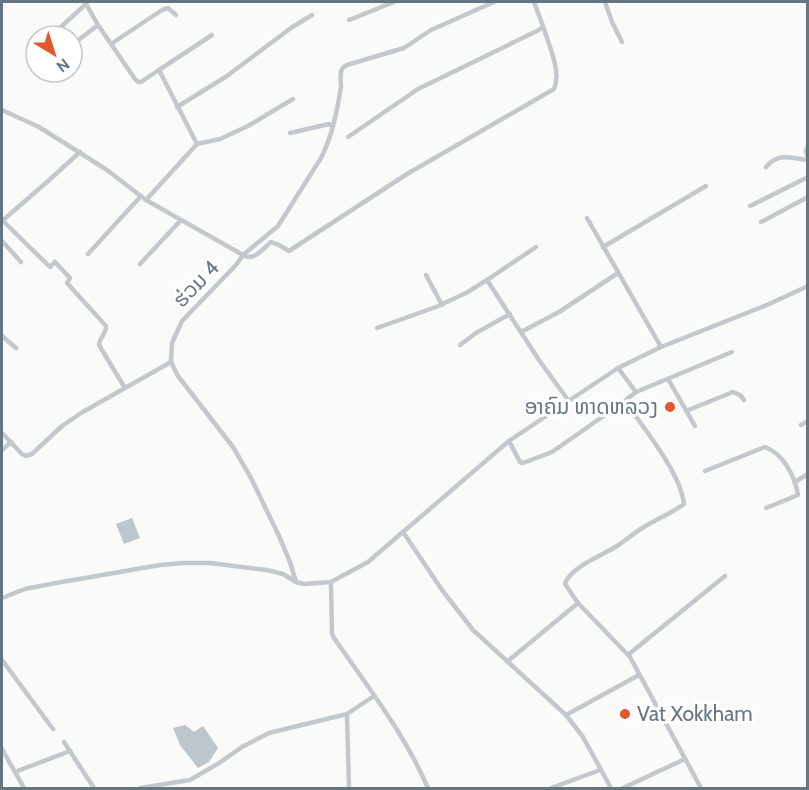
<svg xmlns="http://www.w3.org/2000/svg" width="809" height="790" viewBox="0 0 809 790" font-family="Cabin,'Noto Sans Lao',sans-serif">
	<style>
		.water { fill: #bbc7cb }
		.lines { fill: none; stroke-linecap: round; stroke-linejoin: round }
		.minor { stroke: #c3c8cc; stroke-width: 4.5 }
		.poi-dot { fill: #e4572e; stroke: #fff; stroke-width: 2 }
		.labels { text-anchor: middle; stroke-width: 6; stroke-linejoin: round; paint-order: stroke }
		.street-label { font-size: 21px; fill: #657683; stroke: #fff }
		.poi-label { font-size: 21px; fill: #657683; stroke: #fff; text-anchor: end }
	</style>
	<rect width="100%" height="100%" fill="#fafaf8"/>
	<!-- water -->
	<g class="water">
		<polygon points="132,518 140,538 124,544 116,524"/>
		<polygon points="185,725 194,732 203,726 218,748 209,762 198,768 180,745 173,728"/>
	</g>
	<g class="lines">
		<!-- minor -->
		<g class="minor">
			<polyline points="85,2 98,25 135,79 138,82 141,82 159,70 197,144"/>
			<polyline points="605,2 612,22 622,42"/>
			<polyline points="349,20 394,2"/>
			<polyline points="51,36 86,4"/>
			<polyline points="111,44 162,10 168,8 176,15"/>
			<polyline points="72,45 98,25"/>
			<polyline points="159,70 212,35"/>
			<polyline points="177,107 227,76 291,28 312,15"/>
			<polyline points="2,110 39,127 107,170 146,200 243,255 236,265 182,321 172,343 171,362 178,376 233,447 251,478 279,536 290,562 296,582"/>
			<polyline points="290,133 329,124 333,126"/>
			<polyline points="348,137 418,89 539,30 543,26 534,2"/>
			<polyline points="808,145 806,151 808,157"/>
			<path d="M766 167C779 152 789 158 808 160"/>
			<polyline points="146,200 197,144 220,139 248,126 293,99"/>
			<polyline points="750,206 808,177"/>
			<polyline points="587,218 661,347"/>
			<path d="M2 220 50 267 55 262 70 278 67 283 106 326C107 333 99 338 99 345L125 388"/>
			<polyline points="2,221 47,182 80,152"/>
			<polyline points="761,222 808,197"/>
			<polyline points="2,241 21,262"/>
			<polyline points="536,247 487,280 539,360 568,400"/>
			<polyline points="603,247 706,186"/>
			<polyline points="88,254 141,196"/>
			<path d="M243 255C253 262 263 249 271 242L279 245 289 251 407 174 554 89C562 72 548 43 543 26"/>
			<path d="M243 255 278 226 321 158C332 137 337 111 341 87 341 82 340 77 341 72 342 67 343 68 347 65L404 48 431 30 494 2"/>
			<polyline points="140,264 181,220"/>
			<polyline points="426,275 442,305"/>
			<polyline points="377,328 436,307 466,293 487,280"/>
			<polyline points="521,332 559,312 618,273"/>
			<polyline points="2,336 16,348"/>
			<polyline points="460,345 476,333 510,314"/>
			<polyline points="618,368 636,392"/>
			<polyline points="668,379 695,426"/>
			<polyline points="686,411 733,392 740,395 744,400"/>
			<polyline points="801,425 808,421"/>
			<polyline points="2,433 22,454 26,456 32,454 62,426 81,413 171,362"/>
			<polyline points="509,441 520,462 523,463 552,452 625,401"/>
			<polyline points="2,450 11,442"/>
			<path d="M705 471 765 447C784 454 795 477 798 495L766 508"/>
			<polyline points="795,482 808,474"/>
			<polyline points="403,532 442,590 473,630 566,715 583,737 611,788"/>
			<path d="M331 582 332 634 334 638C368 687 404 733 428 788"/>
			<polyline points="2,598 25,589 56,583 160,565 183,563 210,563 267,570 283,574 296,582 304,584 331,582 368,562 509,441 618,368 661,347 767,305 808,286"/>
			<polyline points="629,654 725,576"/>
			<polyline points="2,660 53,729"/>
			<polyline points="508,661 578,603"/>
			<polyline points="347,714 349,788"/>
			<polyline points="566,715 639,675"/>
			<polyline points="64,742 94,788"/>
			<polyline points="2,749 24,788"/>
			<polyline points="15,772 70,751"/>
			<polyline points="140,788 190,780 219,763 242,747 269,733 347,714 374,696"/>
			<polyline points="551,788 600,770"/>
			<polyline points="623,788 685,759"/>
			<path d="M701 788 630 657 578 603 565 584C570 567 603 555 617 546 626 540 634 533 644 527 657 519 672 513 684 504 681 474 644 428 626 403L627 399 636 392 732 352"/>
		</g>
	</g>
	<!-- markers -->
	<g class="poi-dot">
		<circle cx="670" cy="407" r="6"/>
		<circle cx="625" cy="714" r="6"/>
	</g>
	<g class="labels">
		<!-- street labels -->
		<g class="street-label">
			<text transform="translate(196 284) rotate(-46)" y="7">ຮ່ວມ 4</text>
		</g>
		<!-- poi labels -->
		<g class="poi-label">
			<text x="658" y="414">ອາຄົມ ທາດຫລວງ</text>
			<text x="637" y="721" text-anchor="start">Vat Xokkham</text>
		</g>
	</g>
	<!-- border -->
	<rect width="809" height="790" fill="none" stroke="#657683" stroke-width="6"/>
	<!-- north arrow -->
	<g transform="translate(54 54) rotate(142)"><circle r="28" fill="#ffffff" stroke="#c1c8cd" stroke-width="1.5"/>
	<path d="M0-4.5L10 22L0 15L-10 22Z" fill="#e4572e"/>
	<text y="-9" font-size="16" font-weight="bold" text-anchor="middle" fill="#657683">N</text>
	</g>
</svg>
